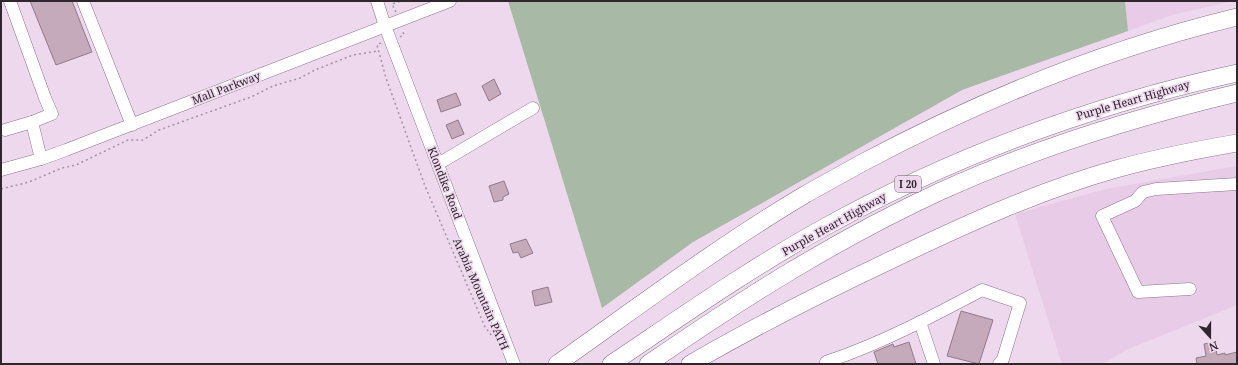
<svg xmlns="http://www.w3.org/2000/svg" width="1238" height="365" viewBox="0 0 1238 365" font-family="'Noto Serif',serif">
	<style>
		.built { fill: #e8cbe6 }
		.green { fill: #a8b9a5 }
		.building { fill: #c4aabb; stroke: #927a8b }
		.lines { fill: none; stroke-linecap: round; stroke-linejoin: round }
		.minor-casing { stroke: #8a7589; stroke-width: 13 }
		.highway-casing { stroke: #8a7589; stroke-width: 18 }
		.path { stroke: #a493a3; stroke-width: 1.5; stroke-dasharray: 2 3; stroke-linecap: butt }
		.minor { stroke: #fff; stroke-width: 12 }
		.highway { stroke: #fff; stroke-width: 17 }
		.labels { text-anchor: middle; stroke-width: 3.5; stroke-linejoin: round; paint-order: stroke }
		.shield { fill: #eed8ed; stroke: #685b67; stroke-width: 1 }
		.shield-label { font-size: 10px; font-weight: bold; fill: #2f262e }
		.street-label { font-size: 11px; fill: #2f262e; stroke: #eed8ed }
	</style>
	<rect width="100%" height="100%" fill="#eed8ed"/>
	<!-- built -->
	<g class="built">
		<polygon points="1125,1 1233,1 1172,15 1128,31"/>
		<polygon points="1237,166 1237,305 1126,350 1103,364 1062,364 1015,214 1106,189"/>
	</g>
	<!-- green -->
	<polygon class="green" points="508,1 1125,1 1128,31 962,90 693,242 602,308"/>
	<!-- building -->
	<g class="building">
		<polygon points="30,1 72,1 92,52 56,65"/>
		<polygon points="494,79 501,94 489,101 482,86"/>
		<polygon points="456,93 461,105 441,112 437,100"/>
		<polygon points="458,120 464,134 452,139 446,125"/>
		<polygon points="504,181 509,194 503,197 503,200 494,202 489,186"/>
		<polygon points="526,239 533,253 521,258 518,252 513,253 510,244"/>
		<polygon points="548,287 552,302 535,306 532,291"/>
		<polygon points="961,311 993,320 979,364 947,356"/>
		<polygon points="909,342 916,364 878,364 874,352 893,344 894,347"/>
		<polygon points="1215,342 1217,355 1225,353 1225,355 1237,352 1237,364 1197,364 1196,358 1206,356 1204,344"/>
	</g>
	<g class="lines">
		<!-- minor casing -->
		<g class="minor-casing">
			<g id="minor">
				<polyline points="10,1 45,98 52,114 32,122 41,159"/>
				<polyline points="83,1 132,125"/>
				<polyline points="377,1 385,26 514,364"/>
				<polyline points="5,130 32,122"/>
				<polyline points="438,164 533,108"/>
				<polyline points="1,170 41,159 66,150 450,1"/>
				<polyline points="1190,289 1138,292 1102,216 1135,201 1143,192 1156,189 1237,184"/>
				<polyline points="920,322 934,364"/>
				<path d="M827 364 826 362C880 344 931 317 982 290L1020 303 1003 359 999 364"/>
			</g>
		</g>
		<!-- highway casing -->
		<g class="highway-casing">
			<g id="highway">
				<path d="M557 364C639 306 720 245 806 194 824 184 842 174 860 164 980 100 1105 49 1237 17"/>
				<path d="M611 364C681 317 749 269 823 228 953 156 1092 105 1237 73"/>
				<path d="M648 364C742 299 837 239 941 191 1036 148 1136 117 1237 93"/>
				<path d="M690 364C756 326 823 292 891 260 964 225 1038 191 1116 169 1156 158 1196 150 1237 143"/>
			</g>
		</g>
		<!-- path -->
		<g class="path">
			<polyline points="396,12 392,4 401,1"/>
			<polyline points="400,37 404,34 402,31"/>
			<polyline points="381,43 377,45 386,78 425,186 485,327 492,336"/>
			<polyline points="1,189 29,182 62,168 76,165 128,140 143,140 159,130 251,97 273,86 300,78 315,70 353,55 378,51"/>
		</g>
		<!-- minor -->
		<use href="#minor" class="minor"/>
		<!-- highway -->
		<use href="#highway" class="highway"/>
	</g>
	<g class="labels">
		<!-- shield labels -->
		<rect class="shield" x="895" y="176" width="26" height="16" rx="3"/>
		<g class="shield-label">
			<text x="908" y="188">I 20</text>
		</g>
		<!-- street labels -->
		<g class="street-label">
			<text transform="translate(226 88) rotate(-21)" y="4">Mall Parkway</text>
			<text transform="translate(1133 100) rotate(-16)" y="4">Purple Heart Highway</text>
			<text transform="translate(445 183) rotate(69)" y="4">Klondike Road</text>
			<text transform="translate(834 224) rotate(-29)" y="4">Purple Heart Highway</text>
			<text transform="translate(481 294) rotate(66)" y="4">Arabia Mountain PATH</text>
		</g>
	</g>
	<!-- border -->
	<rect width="1238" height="365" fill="none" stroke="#2f262e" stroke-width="4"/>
	<!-- north arrow -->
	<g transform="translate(1210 337) rotate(159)" stroke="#eed8ed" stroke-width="3" paint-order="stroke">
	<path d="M0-3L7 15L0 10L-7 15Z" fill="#2f262e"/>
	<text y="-6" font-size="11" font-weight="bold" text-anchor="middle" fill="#2f262e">N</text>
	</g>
</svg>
